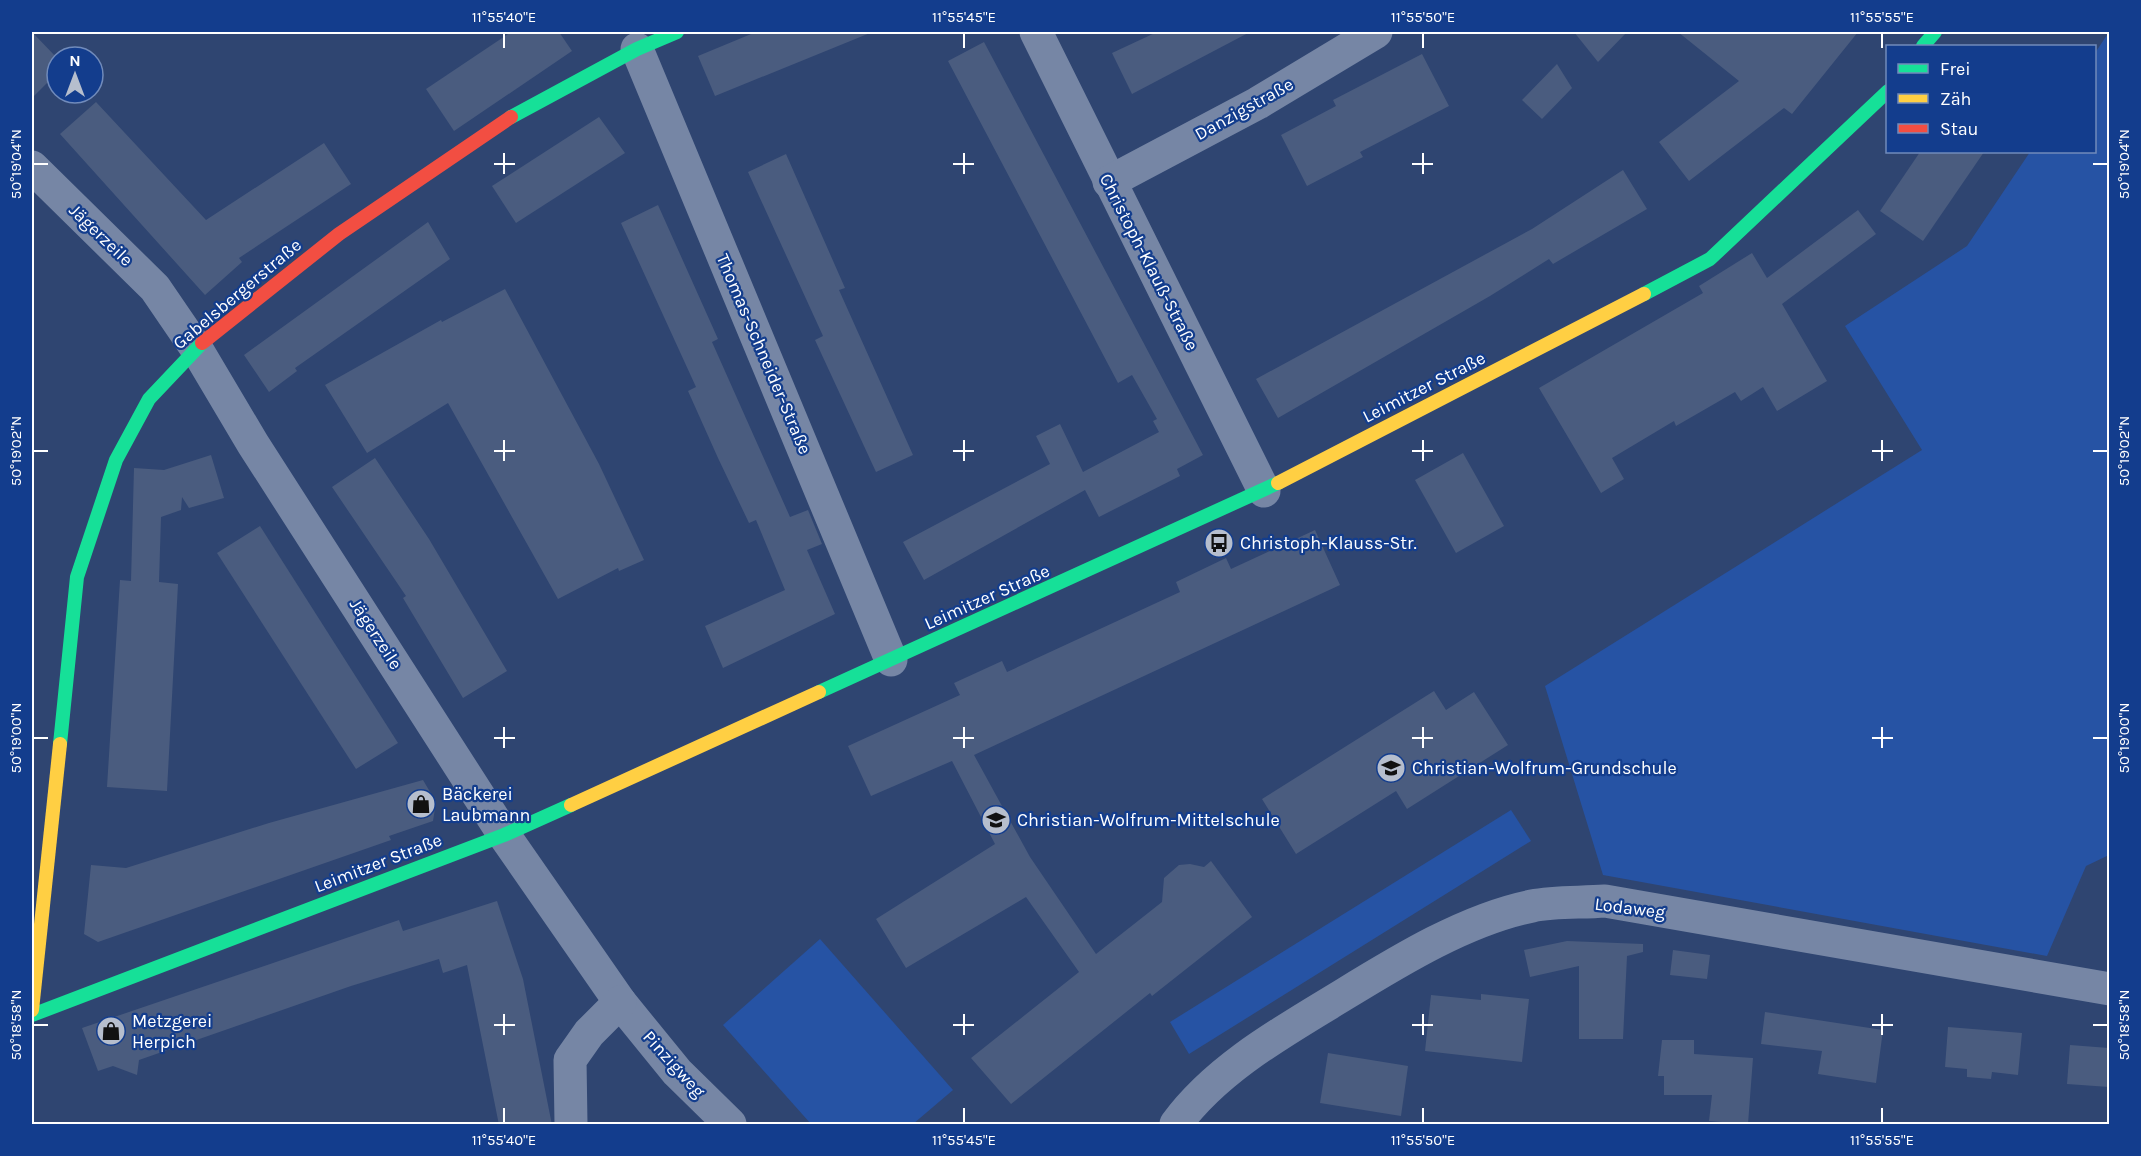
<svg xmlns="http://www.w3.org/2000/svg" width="2141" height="1156" viewBox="0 0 2141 1156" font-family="Karla,sans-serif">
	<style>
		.green { fill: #2653a4 }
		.building { fill: #4a5c7f }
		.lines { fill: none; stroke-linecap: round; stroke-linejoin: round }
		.street { stroke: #7686a5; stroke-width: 33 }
		.fast { stroke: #16e098; stroke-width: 14 }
		.slow { stroke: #ffcf43; stroke-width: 14 }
		.jam { stroke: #f24e42; stroke-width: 14 }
		.ticks { fill: none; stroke: #fff; stroke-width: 2 }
		.labels { text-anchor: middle; stroke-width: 4.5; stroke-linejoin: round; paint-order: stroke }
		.street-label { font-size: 18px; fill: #fff; stroke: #133d8d }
		.poi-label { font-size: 18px; fill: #fff; stroke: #133d8d; text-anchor: start }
		.neatline { fill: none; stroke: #fff; stroke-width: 2 }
		.ticks-label { font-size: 15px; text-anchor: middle; fill: #fff }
	</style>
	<rect width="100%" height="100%" fill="#2f4571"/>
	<!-- green -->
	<g class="green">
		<polygon points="2109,32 2109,855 2086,866 2047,956 1603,875 1545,686 1922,450 1845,326 1967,246 2030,152 2094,152 2095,53"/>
		<polygon points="1511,810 1531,841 1189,1054 1170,1022"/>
		<polygon points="820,939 953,1090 913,1124 811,1124 723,1025"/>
	</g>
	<!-- building -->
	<g class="building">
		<polygon points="32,32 57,58 57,73 32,98"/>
		<polygon points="511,32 559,32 572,51 454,131 426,89"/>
		<polygon points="756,32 870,32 870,33 715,96 698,56"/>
		<polygon points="1157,32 1250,32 1132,94 1112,53"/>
		<polygon points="1574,32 1627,32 1598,62"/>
		<polygon points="1678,32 1858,32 1792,114 1784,108 1689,181 1659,142 1739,81"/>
		<polygon points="984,42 1203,455 1177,469 1180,476 1099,517 1085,490 924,580 903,542 1050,464 1036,436 1060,424 1083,472 1159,432 1153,421 1157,419 1132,375 1118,383 948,61"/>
		<polygon points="1422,54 1449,106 1360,152 1363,157 1307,186 1281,135 1336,106 1333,100"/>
		<polygon points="1557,64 1572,88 1542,119 1522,100"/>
		<polygon points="96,102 206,220 324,143 351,184 239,258 242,262 205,295 60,134"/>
		<polygon points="599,117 625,153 516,223 492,186"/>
		<polygon points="1920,152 1984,152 1923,241 1880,211"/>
		<polygon points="786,154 845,288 839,290 913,455 876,472 815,340 823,336 748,172"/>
		<polygon points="1623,170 1647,209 1553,264 1549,259 1490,296 1278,418 1256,379 1532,229"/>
		<polygon points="658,205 718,339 712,342 790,517 808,510 822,544 807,550 835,614 723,668 705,626 785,590 756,520 749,523 718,458 688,391 696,387 621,223"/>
		<polygon points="1858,210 1876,234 1782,304 1827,381 1777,411 1763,387 1741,401 1735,392 1676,426 1674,421 1612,458 1624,479 1601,493 1539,388 1703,293 1699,286 1752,253 1767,278"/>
		<polygon points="428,222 450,259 295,368 297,371 269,392 244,355"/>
		<polygon points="505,289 599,464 644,560 619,571 618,568 558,599 448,403 367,453 325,385 441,320 442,322"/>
		<polygon points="1463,453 1504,526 1456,553 1415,480"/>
		<polygon points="211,455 224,498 189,508 182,497 181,510 161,517 159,582 178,584 167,791 107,787 120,580 131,581 134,468 164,470"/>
		<polygon points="375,458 429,539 507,671 463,698 403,598 406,596 332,487"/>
		<polygon points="260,526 398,743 356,769 217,553"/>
		<polygon points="1315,530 1340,585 974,755 1030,857 1096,954 1162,902 1164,878 1179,865 1190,864 1204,867 1211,861 1252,917 1152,996 1150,993 1011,1104 971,1058 1079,972 1026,897 906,968 876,919 995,844 952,761 871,796 848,746 960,695 954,683 1002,661 1007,672 1180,592 1176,582 1226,558 1231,569"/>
		<polygon points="1434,691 1446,710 1474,692 1508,745 1407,809 1396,791 1296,854 1262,799"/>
		<polygon points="423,780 436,802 433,821 389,836 391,840 98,942 84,934 91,865 126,868 269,823"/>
		<polygon points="497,901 523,979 552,1125 499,1125 467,965 443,973 439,959 351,986 139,1060 137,1075 113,1066 98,1071 82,1028 399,920 403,931"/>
		<polygon points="1567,941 1643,944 1643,952 1627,956 1623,1039 1579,1039 1579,966 1530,977 1524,950"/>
		<polygon points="1673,950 1710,955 1707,979 1670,975"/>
		<polygon points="1481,994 1529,999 1522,1062 1425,1051 1431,995 1481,1000"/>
		<polygon points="1765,1012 1883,1030 1876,1083 1818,1074 1822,1051 1761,1044"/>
		<polygon points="1948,1027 2022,1033 2018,1075 1992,1072 1991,1079 1967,1077 1967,1069 1945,1067"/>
		<polygon points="1662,1040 1694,1040 1694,1054 1753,1058 1748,1124 1709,1121 1712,1095 1664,1095 1664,1076 1658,1076"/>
		<polygon points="2070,1045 2109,1048 2109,1087 2067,1084"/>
		<polygon points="1328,1053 1408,1066 1401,1116 1320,1103"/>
	</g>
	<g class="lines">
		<!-- street -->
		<g class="street">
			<polyline points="1036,32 1264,491"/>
			<polyline points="637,49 891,660"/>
			<polyline points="32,167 155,288 196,348 253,444 504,835 620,1002 677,1072 730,1124"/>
			<polyline points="1109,182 1258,103 1376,32"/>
			<polyline points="571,1124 570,1060 589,1033 620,1002"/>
			<path d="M1176 1124C1217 1068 1284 1031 1343 995 1400 960 1467 919 1532 906 1555 901 1581 903 1605 901L2110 989"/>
		</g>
		<!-- fast -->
		<g class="fast">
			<polyline points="1923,46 1935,32"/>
			<polyline points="511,117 637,49 677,32"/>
			<polyline points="1644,294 1710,259 1888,91"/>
			<polyline points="819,692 1278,483"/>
			<polyline points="60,744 77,577 116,460 149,399 202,343"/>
			<polyline points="32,1015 504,835 571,805"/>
		</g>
		<!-- slow -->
		<g class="slow">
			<polyline points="1278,483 1644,294"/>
			<polyline points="571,805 819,692"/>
			<polyline points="32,1010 60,744"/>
		</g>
		<!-- jam -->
		<polyline class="jam" points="202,343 339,234 511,117"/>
	</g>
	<!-- ticks -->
	<path class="ticks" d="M504 33V48M964 33V48M1423 33V48M1882 33V48M504 153V174M964 153V174M1423 153V174M33 164H48M494 164H515M953 164H974M1412 164H1433M2093 164H2108M504 440V461M964 440V461M1423 440V461M1882 440V461M33 451H48M494 451H515M953 451H974M1412 451H1433M1872 451H1893M2093 451H2108M504 727V748M964 727V748M1423 727V748M1882 727V748M33 738H48M494 738H515M953 738H974M1412 738H1433M1872 738H1893M2093 738H2108M504 1014V1035M964 1014V1035M1423 1014V1035M1882 1014V1035M33 1025H48M494 1025H515M953 1025H974M1412 1025H1433M1872 1025H1893M2093 1025H2108M504 1108V1123M964 1108V1123M1423 1108V1123M1882 1108V1123"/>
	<!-- icons -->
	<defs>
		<g id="bus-disc" transform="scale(1.5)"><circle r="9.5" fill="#b6becd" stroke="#133d8d"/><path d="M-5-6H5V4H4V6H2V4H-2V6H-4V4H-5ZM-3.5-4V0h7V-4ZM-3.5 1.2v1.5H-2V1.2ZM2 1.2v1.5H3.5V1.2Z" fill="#111"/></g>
		<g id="school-disc" transform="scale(1.5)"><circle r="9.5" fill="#b6becd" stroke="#133d8d"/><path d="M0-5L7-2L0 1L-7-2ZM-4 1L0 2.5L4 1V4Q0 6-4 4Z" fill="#111"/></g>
		<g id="shop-disc" transform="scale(1.5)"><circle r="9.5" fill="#b6becd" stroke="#133d8d"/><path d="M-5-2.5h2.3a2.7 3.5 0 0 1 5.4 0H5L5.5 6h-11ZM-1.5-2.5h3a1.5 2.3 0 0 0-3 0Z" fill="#111"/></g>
	</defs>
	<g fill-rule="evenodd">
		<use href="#bus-disc" x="1219" y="543"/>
		<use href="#school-disc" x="1391" y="768"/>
		<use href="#shop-disc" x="421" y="804"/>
		<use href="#school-disc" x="996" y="820"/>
		<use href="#shop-disc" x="111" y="1031"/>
	</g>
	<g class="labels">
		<!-- street labels -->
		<g class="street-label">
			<text transform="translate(1244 109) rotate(-29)" y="6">Danzigstraße</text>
			<text transform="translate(101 235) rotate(44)" y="6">Jägerzeile</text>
			<text transform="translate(1149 262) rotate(63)" y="6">Christoph-Klauß-Straße</text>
			<text transform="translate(237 294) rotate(-40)" y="6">Gabelsbergerstraße</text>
			<text transform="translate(764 354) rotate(67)" y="6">Thomas-Schneider-Straße</text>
			<text transform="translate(1424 387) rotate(-27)" y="6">Leimitzer Straße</text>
			<text transform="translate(987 597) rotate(-24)" y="6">Leimitzer Straße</text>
			<text transform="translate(376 634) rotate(57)" y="6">Jägerzeile</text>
			<text transform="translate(378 863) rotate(-21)" y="6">Leimitzer Straße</text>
			<text transform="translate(1630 908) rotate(7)" y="6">Lodaweg</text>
			<text transform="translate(674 1064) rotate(48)" y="6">Pinzigweg</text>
		</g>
		<!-- poi labels -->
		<g class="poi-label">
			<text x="1240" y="549">Christoph-Klauss-Str.</text>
			<text x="1412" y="774">Christian-Wolfrum-Grundschule</text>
			<text x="442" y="800">Bäckerei<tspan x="442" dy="21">Laubmann</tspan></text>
			<text x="1017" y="826">Christian-Wolfrum-Mittelschule</text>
			<text x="132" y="1027">Metzgerei<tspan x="132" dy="21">Herpich</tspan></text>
		</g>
	</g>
	<!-- border -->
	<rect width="2141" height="1156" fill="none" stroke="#133d8d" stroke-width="66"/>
	<!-- legend -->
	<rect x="1886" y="45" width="210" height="108" fill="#133d8d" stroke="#718bbb" stroke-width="1.5"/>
	<rect x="1898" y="64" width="30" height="9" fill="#16e098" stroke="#718bbb" stroke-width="1.5"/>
	<text x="1940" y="75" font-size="18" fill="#ffffff">Frei</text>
	<rect x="1898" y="94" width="30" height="9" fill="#ffcf43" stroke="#718bbb" stroke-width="1.5"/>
	<text x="1940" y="105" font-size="18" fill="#ffffff">Zäh</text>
	<rect x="1898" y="124" width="30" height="9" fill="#f24e42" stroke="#718bbb" stroke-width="1.5"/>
	<text x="1940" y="135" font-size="18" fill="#ffffff">Stau</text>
	<!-- north arrow -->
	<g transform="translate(75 75)"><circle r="28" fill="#133d8d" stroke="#718bbb" stroke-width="1.5"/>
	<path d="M0-4.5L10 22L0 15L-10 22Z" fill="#b6becd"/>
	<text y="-9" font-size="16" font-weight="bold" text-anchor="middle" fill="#ffffff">N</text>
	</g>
	<rect x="33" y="33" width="2075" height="1090" class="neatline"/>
	<g class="ticks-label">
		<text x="504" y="22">11°55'40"E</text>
		<text x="964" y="22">11°55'45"E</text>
		<text x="1423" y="22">11°55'50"E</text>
		<text x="1882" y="22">11°55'55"E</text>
		<text transform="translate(16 164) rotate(-90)" y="5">50°19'04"N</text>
		<text transform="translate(2124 164) rotate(-90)" y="5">50°19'04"N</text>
		<text transform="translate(16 451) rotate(-90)" y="5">50°19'02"N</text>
		<text transform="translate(2124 451) rotate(-90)" y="5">50°19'02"N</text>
		<text transform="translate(16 738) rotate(-90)" y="5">50°19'00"N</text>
		<text transform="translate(2124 738) rotate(-90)" y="5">50°19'00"N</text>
		<text transform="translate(16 1025) rotate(-90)" y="5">50°18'58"N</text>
		<text transform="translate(2124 1025) rotate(-90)" y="5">50°18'58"N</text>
		<text x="504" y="1145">11°55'40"E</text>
		<text x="964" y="1145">11°55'45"E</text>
		<text x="1423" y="1145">11°55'50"E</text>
		<text x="1882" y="1145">11°55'55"E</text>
	</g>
</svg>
